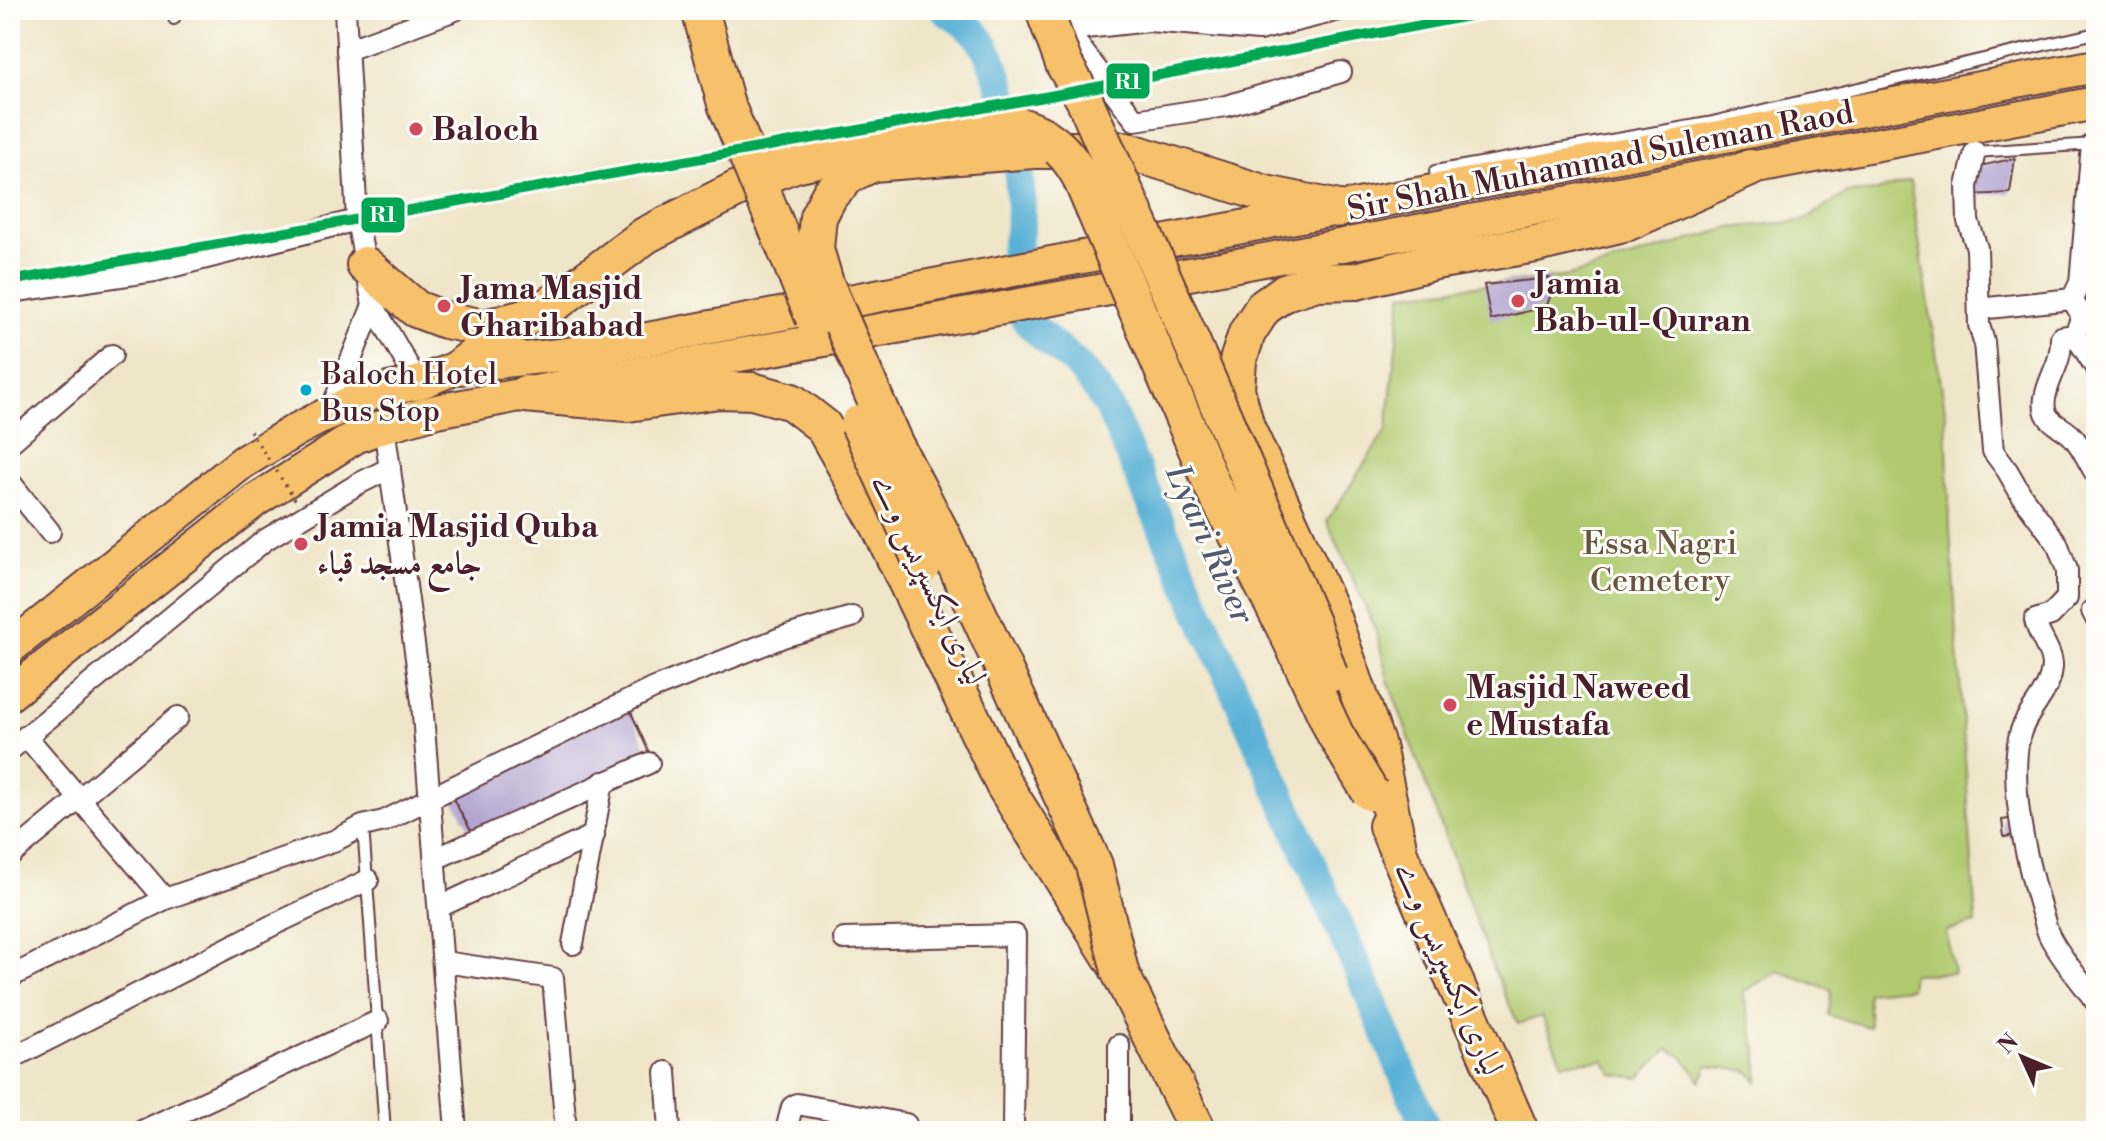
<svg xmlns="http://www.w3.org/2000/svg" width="2106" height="1141" viewBox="0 0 2106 1141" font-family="'Libre Bodoni',Amiri,serif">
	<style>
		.green { fill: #b1ca6f; stroke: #7e744d; stroke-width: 2 }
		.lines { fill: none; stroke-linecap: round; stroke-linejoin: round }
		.river { stroke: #58b1d6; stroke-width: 30 }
		.building { fill: #b1a3cf }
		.service-casing { stroke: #633d43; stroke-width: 14 }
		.minor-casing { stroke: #633d43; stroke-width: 24 }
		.trunk-casing { stroke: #633d43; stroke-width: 36 }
		.motorway-casing { stroke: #633d43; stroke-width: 40 }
		.service { stroke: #fff; stroke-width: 10 }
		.minor { stroke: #fff; stroke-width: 20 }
		.trunk { stroke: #f6c16b; stroke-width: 32 }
		.motorway { stroke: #f6c16b; stroke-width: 36 }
		.motorway-bridge-casing { stroke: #633d43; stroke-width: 40; stroke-linecap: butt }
		.path-bridge { stroke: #633d43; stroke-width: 3; stroke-dasharray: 2 6; stroke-linecap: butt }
		.motorway-bridge { stroke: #f6c16b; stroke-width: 36 }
		.rail-1-casing { stroke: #fdfcf7; stroke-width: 16 }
		.rail-1 { stroke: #00a651; stroke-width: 10 }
		.poi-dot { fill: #d1495b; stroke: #fdfcf7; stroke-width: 3 }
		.bus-dot { fill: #00a9ce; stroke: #fdfcf7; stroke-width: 3 }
		.labels { text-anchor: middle; stroke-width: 6; stroke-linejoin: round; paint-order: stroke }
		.bus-label { font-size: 30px; fill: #4a1f2b; stroke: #fdfcf7; text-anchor: start }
		.poi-label { font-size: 32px; font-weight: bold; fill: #4a1f2b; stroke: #fdfcf7; text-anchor: start }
		.street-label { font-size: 32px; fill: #4a1f2b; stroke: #fdfcf7 }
		.park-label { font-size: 32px; fill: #69523f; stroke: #fdfcf7 }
		.water-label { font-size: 34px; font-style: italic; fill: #50596f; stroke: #fdfcf7 }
		.line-badge { stroke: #fdfcf7; stroke-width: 3 }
		.badge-label { font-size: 22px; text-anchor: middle; font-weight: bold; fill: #fff }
	</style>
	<rect width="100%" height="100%" fill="#fdfcf7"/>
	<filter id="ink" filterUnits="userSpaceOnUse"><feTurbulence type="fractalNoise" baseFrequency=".0125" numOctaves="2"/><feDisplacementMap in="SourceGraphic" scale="16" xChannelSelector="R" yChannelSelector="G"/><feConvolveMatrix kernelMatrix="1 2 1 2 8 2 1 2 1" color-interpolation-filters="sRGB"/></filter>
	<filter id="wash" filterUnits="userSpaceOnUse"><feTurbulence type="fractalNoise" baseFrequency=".006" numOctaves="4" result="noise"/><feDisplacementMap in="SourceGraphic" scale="32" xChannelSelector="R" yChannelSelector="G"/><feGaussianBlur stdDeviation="1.8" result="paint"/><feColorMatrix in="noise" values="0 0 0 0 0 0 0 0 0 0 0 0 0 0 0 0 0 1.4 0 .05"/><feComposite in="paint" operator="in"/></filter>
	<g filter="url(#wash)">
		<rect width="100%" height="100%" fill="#efe5c8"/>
		<!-- green -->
		<polygon class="green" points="1910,181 1946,417 1950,529 1976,923 1946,931 1954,973 1912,974 1910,988 1867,992 1869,1027 1828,1015 1832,990 1779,971 1743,992 1758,1054 1758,1082 1748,1071 1708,1066 1701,1081 1683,1057 1668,1049 1639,1078 1612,1074 1604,1060 1562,1063 1542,1016 1518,1024 1493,968 1388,680 1376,631 1327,521 1387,429 1402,294 1569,276 1730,228 1803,221 1847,193 1877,191"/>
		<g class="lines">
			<!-- river -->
			<path class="river" d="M945 10C955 17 966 24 974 32 1006 65 1025 180 1020 225 1018 250 1005 271 1014 297 1024 328 1053 343 1075 363 1090 378 1101 394 1111 412L1369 994 1427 1131"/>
		</g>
		<g id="blocks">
			<!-- building -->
			<g class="building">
				<polygon points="2015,158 2010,193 1971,195 1976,167"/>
				<polygon points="1550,278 1551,295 1546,307 1491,320 1484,285"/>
				<polygon points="629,708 652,759 475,838 451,795"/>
				<polygon points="2015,818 2019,834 2004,837 2002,820"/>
			</g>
		</g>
	</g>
	<g filter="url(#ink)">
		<use href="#blocks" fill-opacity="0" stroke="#633d43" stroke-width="2"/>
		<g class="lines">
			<!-- service casing -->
			<g class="service-casing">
				<g id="service">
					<polyline points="173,10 174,19"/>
					<polyline points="1975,152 2094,144"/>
					<polyline points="1437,185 1435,171 1708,123 2096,33"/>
					<polyline points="363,826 385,1131"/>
				</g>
			</g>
			<!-- minor casing -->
			<g class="minor-casing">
				<g id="minor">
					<polyline points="1062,15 1067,30 1135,120 1226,106 1341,72"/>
					<polyline points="1067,30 1149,21 1259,30 1339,10"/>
					<polyline points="347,50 455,10"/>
					<path d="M1975 152 1967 186 1968 221 1977 248 1979 325 1984 342 1993 451 2007 470 2022 496 2057 543 2067 570V598L2051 615 2035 620C2038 636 2052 650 2052 666 2051 694 2024 712 2019 738 2009 790 2027 863 2042 913 2045 921 2046 930 2050 937 2062 960 2081 981 2096 1002"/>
					<polyline points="10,292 155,271 357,220"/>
					<polyline points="2072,299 2082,316 2075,335"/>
					<polyline points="373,305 418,383"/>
					<polyline points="1979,309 2072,299 2080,283 2092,144"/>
					<path d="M2075 335 2061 337C2062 364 2049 375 2045 398 2041 423 2061 424 2072 436 2082 446 2088 462 2096 474"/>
					<polyline points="2075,335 2096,368"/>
					<polyline points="330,412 373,305 357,220 345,10"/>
					<polyline points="384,426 422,702 456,1131"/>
					<polyline points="10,443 112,355"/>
					<polyline points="10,482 50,532"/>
					<polyline points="2096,608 2092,611 2096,619"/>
					<polyline points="26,736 165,899"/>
					<polyline points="10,750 265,540 358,484 390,468"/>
					<polyline points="10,856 178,717"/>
					<polyline points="435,859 649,763"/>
					<polyline points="439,907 594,835"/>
					<polyline points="844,939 1015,935 1013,1131"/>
					<polyline points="573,944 603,782"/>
					<polyline points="444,962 553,978 566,1131"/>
					<polyline points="10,977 165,899 336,840 363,826 384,821 652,689 783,637 852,617"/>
					<polyline points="1119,1045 1119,1131"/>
					<polyline points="10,1059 273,925 368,880"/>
					<polyline points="666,1072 670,1131"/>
					<polyline points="142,1131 378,1021"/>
					<polyline points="786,1131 792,1107 797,1104 906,1124"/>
				</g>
			</g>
			<!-- trunk casing -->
			<g class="trunk-casing">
				<g id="trunk">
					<polyline points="10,648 243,462 296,430 349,403 379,391 418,383 461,366 568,354 2096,66"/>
					<polyline points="10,694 256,500 357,436 384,426 437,411 566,386 1115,288 2096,103"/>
				</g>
			</g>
			<!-- motorway casing -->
			<g class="motorway-casing">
				<g id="motorway">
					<polyline points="700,10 726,104"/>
					<polyline points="1034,150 1125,150 1266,194 1339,209"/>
					<polyline points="365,265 416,309 445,320 485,328 525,318 559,300 646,235 765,175"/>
					<polyline points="461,366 517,324"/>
					<polyline points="525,394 628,403 719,390 752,391 792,402 823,426 880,527 1004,785 1115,963"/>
					<polyline points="1387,826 1520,1131"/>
					<polyline points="1398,847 1377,746 1329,609 1246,427 1236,389 1238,361 1247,333 1263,308 1285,292 1317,282 1356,281 1435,261 1536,244 1628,222 1750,168"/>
					<polyline points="1105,942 1198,1131"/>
				</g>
			</g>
			<!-- service -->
			<use href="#service" class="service"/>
			<!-- minor -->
			<use href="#minor" class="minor"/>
			<!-- trunk -->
			<use href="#trunk" class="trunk"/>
			<!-- motorway -->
			<use href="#motorway" class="motorway"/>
			<!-- motorway-bridge casing -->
			<g class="motorway-bridge-casing">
				<g id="motorway-bridge">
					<polyline points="1044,10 1064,64 1084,99 1192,343 1312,625 1329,674"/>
					<polyline points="726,104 814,318"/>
					<polyline points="1033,150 873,163 850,174 830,194 818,217 815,249 825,283 893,441 942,535 1094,865 1120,971"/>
					<path d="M765 175 795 164 984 123C1027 120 1060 139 1080 176L1212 485 1291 640 1335 734 1370 792"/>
					<polyline points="859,424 923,565"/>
				</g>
			</g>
			<!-- path-bridge -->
			<polyline class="path-bridge" points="250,431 296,501"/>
			<!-- motorway-bridge -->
			<use href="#motorway-bridge" class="motorway-bridge"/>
			<!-- rail-1 casing -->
			<g class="rail-1-casing">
				<polyline id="rail-1" points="10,281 1039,98 1500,10"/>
			</g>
			<!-- rail-1 -->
			<use href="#rail-1" class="rail-1"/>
		</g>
	</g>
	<!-- markers -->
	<g class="poi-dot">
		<circle cx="416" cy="129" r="8"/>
		<circle cx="1518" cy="301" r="8"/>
		<circle cx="444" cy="306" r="8"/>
		<circle cx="301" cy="544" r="8"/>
		<circle cx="1450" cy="705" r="8"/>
	</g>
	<circle class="bus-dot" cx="306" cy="390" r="7"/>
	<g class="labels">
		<!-- bus labels -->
		<g class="bus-label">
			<text x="321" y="384">Baloch Hotel<tspan x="321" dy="37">Bus Stop</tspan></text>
		</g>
		<!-- poi labels -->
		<g class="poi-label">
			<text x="432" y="140">Baloch</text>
			<text x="1534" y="294">Jamia<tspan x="1534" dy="37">Bab-ul-Quran</tspan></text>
			<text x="460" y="299">Jama Masjid<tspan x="460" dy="37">Gharibabad</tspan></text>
			<text x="317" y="537">Jamia Masjid Quba<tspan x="317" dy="37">جامع مسجد قباء</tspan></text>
			<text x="1466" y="698">Masjid Naweed<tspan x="1466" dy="37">e Mustafa</tspan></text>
		</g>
		<!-- street labels -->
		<g class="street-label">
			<text transform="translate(1600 160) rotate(-11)" y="11">Sir Shah Muhammad Suleman Raod</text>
			<text transform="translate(930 579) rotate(65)" y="11">لیاری ایکسپریس وے</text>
			<text transform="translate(1450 968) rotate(67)" y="11">لیاری ایکسپریس وے</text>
		</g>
		<!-- park labels -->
		<g class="park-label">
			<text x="1660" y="554">Essa Nagri<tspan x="1660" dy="37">Cemetery</tspan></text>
		</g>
		<!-- water labels -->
		<g class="water-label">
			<text transform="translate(1211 544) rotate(66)" y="12">Lyari River</text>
		</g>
	</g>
	<g class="line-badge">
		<rect x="1105" y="62" width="46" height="38" rx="8" fill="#00a651"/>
		<rect x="360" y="196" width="46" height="38" rx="8" fill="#00a651"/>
	</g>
	<g class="badge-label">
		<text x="1128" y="89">R1</text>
		<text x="383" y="222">R1</text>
	</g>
	<!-- margin -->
	<rect width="2106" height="1141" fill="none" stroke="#fdfcf7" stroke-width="40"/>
	<!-- north arrow -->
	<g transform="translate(2022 1057) rotate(314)" stroke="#fdfcf7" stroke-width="6" paint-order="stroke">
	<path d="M0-6L14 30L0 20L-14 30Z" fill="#4a1f2b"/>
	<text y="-12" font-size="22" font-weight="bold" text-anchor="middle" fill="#4a1f2b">N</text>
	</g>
</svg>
